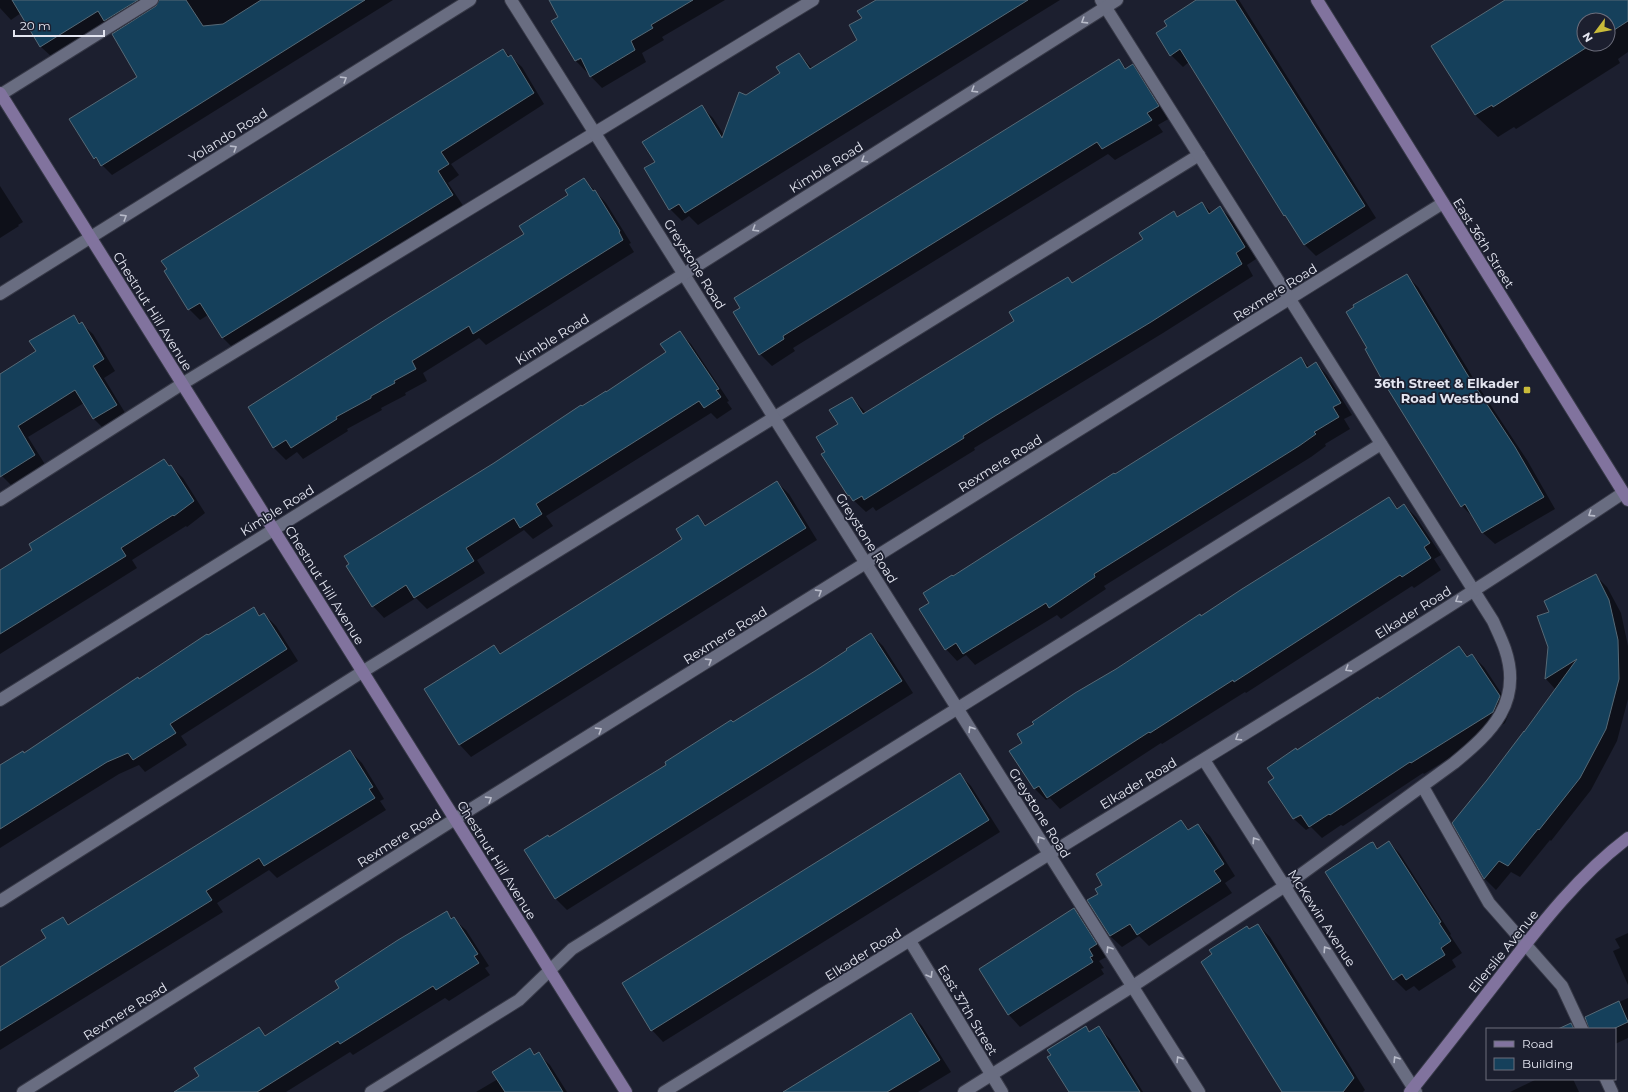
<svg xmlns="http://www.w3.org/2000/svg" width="1628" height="1092" viewBox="0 0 1628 1092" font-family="Montserrat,sans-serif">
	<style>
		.shadow { fill: #0007; fill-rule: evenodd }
		.building { fill: #15405b; stroke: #566976 }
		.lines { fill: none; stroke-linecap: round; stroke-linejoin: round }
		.lane-casing { stroke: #373947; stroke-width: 14 }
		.street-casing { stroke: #373947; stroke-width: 14 }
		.secondary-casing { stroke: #373947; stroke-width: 14 }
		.lane { stroke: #696d81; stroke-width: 12 }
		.street { stroke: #696d81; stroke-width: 12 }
		.secondary { stroke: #81739e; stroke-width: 12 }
		.oneway { stroke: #b8bbc9 }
		.poi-dot { fill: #c9bb3a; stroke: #1c1f2f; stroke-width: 1.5 }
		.labels { text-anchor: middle; stroke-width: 3.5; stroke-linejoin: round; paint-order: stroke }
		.street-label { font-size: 13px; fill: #e3e5f0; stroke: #1c1f2f }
		.poi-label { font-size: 13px; font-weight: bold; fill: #e3e5f0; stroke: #1c1f2f; text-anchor: end }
	</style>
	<rect width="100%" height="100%" fill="#1c1f2f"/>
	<!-- shadow -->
	<g class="shadow">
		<polygon points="0,0 142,0 149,10 146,12 153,19 183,0 393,0 112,175 95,158 139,77 116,32 107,23 52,57 41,47 21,13 11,20 0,8"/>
		<path d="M564 0H725L662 37 664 40 642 53 646 62 602 88 576 61 553 21 560 17ZM585 56 578 61V59Z"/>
		<polygon points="898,0 1060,0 698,225 689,216 682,221 670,209 656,162 701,106 713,118 724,135 746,96 782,73 799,54 813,69 859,40"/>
		<polygon points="1198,0 1239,0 1376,218 1316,256 1304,244 1290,220 1285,215 1189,62 1183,67 1171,55 1168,26"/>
		<path d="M1507 0H1628V52L1618 59 1620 63 1516 129 1514 127 1498 137 1475 115ZM1584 20H1608V44H1584Z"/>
		<polygon points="503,50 522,67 544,104 451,164 459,175 448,183 464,207 234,349 223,338 208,315 200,320 189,309"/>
		<polygon points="1118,60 1127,69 1132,66 1144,77 1170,118 1158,125 1163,132 1115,160 1108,154 793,348 795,351 772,366 760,354"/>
		<polygon points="584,179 606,203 631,243 629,244 634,252 486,345 479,338 423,373 427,381 405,393 406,395 381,408 382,410 347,429 348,431 303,459 297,452 286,460 274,448 249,407 526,235 569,196"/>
		<polygon points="0,186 23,222 18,225 19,226 0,238"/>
		<polygon points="1202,203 1212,213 1220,208 1232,219 1256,259 1247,265 1253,276 1163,333 1007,428 974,448 975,450 876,511 873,507 866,512 848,495 826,452 852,398 866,413 1015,322 1068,278 1073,284 1144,239 1174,213 1179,217"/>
		<polygon points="1406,275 1418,287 1478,386 1527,460 1555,509 1495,544 1483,533 1474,518 1462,506 1368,348"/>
		<polygon points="74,317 93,334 115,371 104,378 127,416 105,430 94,419 84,403 28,437 46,466 13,487 0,474 0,375 37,351"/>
		<polygon points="680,333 691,344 729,401 727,402 732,409 717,419 711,413 546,516 553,526 533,539 524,530 477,560 485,573 427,609 416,598 384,618 373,606 494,464 582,407 606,393 667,352"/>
		<polygon points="1301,358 1309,367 1316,363 1327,375 1352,415 1344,419 1350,429 1325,444 1326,446 1311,457 1104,586 1106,589 1061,619 1057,615 975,665 966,655 957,661 946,649 931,603 953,577"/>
		<polygon points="164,460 183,478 205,513 187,527 186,526 132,560 137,568 0,654 0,572"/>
		<polygon points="777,482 789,494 817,540 471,757 460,745 425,689 494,646 502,654 684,539 698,517 707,526"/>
		<polygon points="1389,499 1399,509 1404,505 1416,517 1441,555 1434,559 1441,570 1414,588 1412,586 1246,693 1245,692 1162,744 1161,743 1060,809 1050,798 1046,800 1035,789 1010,752 1024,743 1035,724 1033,722 1199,615 1201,617"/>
		<polygon points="1595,575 1607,587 1621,613 1628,646 1628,699 1617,741 1591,790 1551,841 1550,840 1520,877 1511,872 1496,890 1485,879 1453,823 1488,781 1556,690 1546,679 1551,612"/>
		<polygon points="253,608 261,616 264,614 276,626 298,661 181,736 187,745 145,772 139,765 119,774 0,848 0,766 24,754"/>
		<polygon points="871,634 883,646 913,693 567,910 555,898 549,838 816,672"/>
		<polygon points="1459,647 1469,657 1472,655 1484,667 1511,708 1505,723 1424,774 1423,773 1343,826 1341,825 1322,838 1311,827 1306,830 1294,819 1269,782 1276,778 1297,751"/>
		<polygon points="350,751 362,763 384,799 380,801 386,810 277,878 269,870 217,903 223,912 0,1050 0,968 47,939 63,918 70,925"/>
		<polygon points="959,774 971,786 1000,832 663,1042 652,1030"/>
		<polygon points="1181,821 1190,830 1198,825 1210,836 1235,876 1225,883 1232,893 1149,946 1139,936 1122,947 1110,936 1099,894"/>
		<polygon points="1389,842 1400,854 1451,934 1450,935 1462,953 1452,960 1456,967 1419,991 1414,986 1406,991 1394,979 1373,843 1379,849"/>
		<polygon points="1074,910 1086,921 1108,956 1099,961 1104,968 1101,969 1104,974 1020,1027 1009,1015 980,969"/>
		<polygon points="447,913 466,930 489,966 485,968 490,975 449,1001 445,998 353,1055 350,1052 286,1092 176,1092 200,1077 259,1028 266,1036 341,988"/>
		<polygon points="1258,925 1270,937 1365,1090 1363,1092 1283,1092 1249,930"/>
		<polygon points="1628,933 1628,985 1613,951 1620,948 1615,939"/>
		<polygon points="1628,998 1628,1038 1615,1044 1615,1029 1602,1029 1595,1013"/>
		<polygon points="911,1014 922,1026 951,1072 918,1092 785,1092"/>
		<polygon points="1086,1027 1090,1032 1098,1027 1110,1039 1143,1092 1070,1092"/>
		<polygon points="530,1050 536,1055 538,1054 550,1065 567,1092 476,1092 498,1079"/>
		<polygon points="1537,1079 1573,1079 1579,1092 1510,1092"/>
	</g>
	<!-- building -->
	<g class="building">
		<polygon points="12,0 138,0 104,21 98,11 40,47"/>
		<polygon points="159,0 186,0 203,26 223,24 261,0 365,0 101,166 96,157 94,159 69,119 137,77 112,34 156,6"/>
		<polygon points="549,0 693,0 651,25 653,28 631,41 635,50 590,77 581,58 575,61 551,21 558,17"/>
		<polygon points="876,0 1028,0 685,213 679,204 669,210 644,168 655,162 642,142 702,105 722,138 739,92 746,95 780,73 776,67 799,53 810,69 857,40 849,25 862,18 857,11"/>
		<polygon points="1196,0 1235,0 1365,206 1304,245 1285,215 1284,216 1180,49 1170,56 1156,33 1167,26 1164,21"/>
		<polygon points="1505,0 1628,0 1628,21 1608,34 1608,20 1584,20 1584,44 1592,44 1493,107 1492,105 1475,115 1431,46"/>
		<polygon points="503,49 508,57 511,55 534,93 441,152 449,164 438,171 453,195 222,338 200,303 188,310 164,271 167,269 161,261"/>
		<polygon points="1119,59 1125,69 1133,64 1159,106 1147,113 1152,120 1102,149 1097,142 783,336 784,339 759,355 733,312 740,308 734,298"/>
		<polygon points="584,178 593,191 595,190 620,231 619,232 623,240 473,334 469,326 412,361 416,369 394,381 395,383 371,396 371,398 336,417 337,419 305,439 291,448 286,440 273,448 248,407 388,318 524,234 519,226 568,195 565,190"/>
		<polygon points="1202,202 1209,214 1220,206 1245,247 1236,253 1242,264 1151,322 995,416 963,436 964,438 864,500 862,496 853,501 849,495 848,496 821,454 825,452 816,437 838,424 829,410 852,397 863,414 1014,321 1009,312 1068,277 1072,283 1143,239 1139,233 1174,211 1177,217"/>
		<polygon points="1407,274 1467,374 1515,447 1544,497 1482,533 1465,504 1461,507 1381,378 1365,349 1367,348 1346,312 1354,307 1353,305"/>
		<polygon points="74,315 79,324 82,322 104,359 93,366 117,405 93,419 75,390 18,426 35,455 0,477 0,374 36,351 29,341"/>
		<polygon points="680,331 719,389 716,390 721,397 704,408 699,401 536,504 542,514 520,528 514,518 466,548 474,561 414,598 406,585 372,607 346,566 349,564 344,556 494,463 581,405 582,406 606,391 606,392 666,352 660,344"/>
		<polygon points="1301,357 1307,368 1316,362 1341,403 1333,407 1339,417 1314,432 1316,434 1299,446 1094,574 1095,577 1049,608 1046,603 963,654 956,643 945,650 919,609 929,603 923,593 952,575 953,576 1114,473 1115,474"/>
		<polygon points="164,459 169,466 171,465 194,501 174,516 173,515 121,548 126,556 0,634 0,570 32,550 29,544"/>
		<polygon points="777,481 806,528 459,745 424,689 494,645 500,654 659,554 682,539 676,529 698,515 705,526"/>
		<polygon points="1389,497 1397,509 1404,504 1430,543 1424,547 1431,558 1402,577 1400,575 1234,682 1233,680 1150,733 1149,732 1047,798 1039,786 1034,789 1009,751 1022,743 1017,734 1034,724 1032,722 1075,693 1116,669 1200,614 1201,616 1242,589"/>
		<polygon points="1596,574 1609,600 1618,640 1619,679 1606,729 1580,778 1539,830 1538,829 1508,866 1499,861 1484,879 1452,823 1487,780 1524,731 1524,732 1577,659 1545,679 1548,647 1537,616 1549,612 1544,601"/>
		<polygon points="254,607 259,616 264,613 287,649 170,724 176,733 133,760 128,753 107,762 0,829 0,765 23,751 24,753 138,677 139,679 207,634 208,635"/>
		<polygon points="871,633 902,681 555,899 524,850 548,835 549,837 666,765 665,762 731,720 733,722 815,671 847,650 846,649"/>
		<polygon points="1459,646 1467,657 1472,654 1500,696 1493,712 1411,763 1410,762 1330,815 1329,814 1309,827 1301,815 1293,819 1268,782 1274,778 1267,768 1296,748 1297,750 1378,697 1379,699"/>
		<polygon points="350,750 373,787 369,789 375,798 264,866 259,858 206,891 212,900 0,1031 0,967 46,938 41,930 63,917 68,925"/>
		<polygon points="960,773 989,820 651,1031 622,983"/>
		<polygon points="1181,820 1188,830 1198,824 1224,864 1214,871 1221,881 1137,935 1130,924 1110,936 1087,900 1098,894 1095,889 1102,885 1096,874"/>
		<polygon points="1389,841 1441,922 1439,923 1451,941 1441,948 1445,955 1406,980 1402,974 1393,980 1325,872 1370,843 1373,842 1377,849"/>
		<polygon points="1074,908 1097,944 1089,949 1093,956 1090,957 1093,962 1008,1015 979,969"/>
		<polygon points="447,911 451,919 454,917 478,954 474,956 479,963 436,990 433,986 340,1044 338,1041 257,1092 174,1092 199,1076 194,1068 259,1027 265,1036 339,988 335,981 398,940"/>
		<polygon points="1258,924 1354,1078 1343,1092 1282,1092 1201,962 1212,954 1209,950 1247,926 1249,929"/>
		<polygon points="1619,1001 1628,1022 1613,1029 1589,1029 1585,1017"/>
		<polygon points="911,1013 940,1060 887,1092 783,1092"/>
		<polygon points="1571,1023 1574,1029 1558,1029"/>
		<polygon points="1086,1026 1089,1032 1099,1026 1140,1092 1069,1092 1047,1057 1051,1055 1047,1050"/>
		<polygon points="530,1048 534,1055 539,1052 563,1092 505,1092 492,1072"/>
	</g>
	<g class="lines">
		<!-- lane casing -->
		<g class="lane-casing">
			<g id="lane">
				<polyline points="0,95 152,0"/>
				<polyline points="0,500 182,384 813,0"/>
				<polyline points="1423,787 1489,903 1562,986 1582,1029"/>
				<polyline points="0,901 362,672 1199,155"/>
				<polyline points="1606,1079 1612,1092"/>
				<polyline points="371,1092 519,1000 572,949 1381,444"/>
				<path d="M964 1092 1133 986 1285 886 1454 763C1492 732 1523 702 1505 649 1502 640 1497 630 1493 621L1101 0"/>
			</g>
		</g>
		<!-- street casing -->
		<g class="street-casing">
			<g id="street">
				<polyline points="511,0 1199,1092"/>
				<polyline points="0,294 470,0"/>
				<polyline points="0,700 684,274 1117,0"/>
				<polyline points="1204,760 1416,1092"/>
				<polyline points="910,941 1002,1092"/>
				<polyline points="23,1092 455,819 1443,203"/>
				<path d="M664 1092C794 1013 922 932 1051 853 1243 735 1436 618 1623 493"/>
			</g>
		</g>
		<!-- secondary casing -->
		<g class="secondary-casing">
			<g id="secondary">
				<polyline points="1317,0 1628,500"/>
				<polyline points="0,93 626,1092"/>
				<path d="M1410 1092C1442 1052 1473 1012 1504 972 1541 924 1580 874 1628 838"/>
			</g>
		</g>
		<!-- lane -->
		<use href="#lane" class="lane"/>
		<!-- street -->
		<use href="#street" class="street"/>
		<!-- secondary -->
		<use href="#secondary" class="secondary"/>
	</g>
	<!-- one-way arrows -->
	<defs><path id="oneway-chevron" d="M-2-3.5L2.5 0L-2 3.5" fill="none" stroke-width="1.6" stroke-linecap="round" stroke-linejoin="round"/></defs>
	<g class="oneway">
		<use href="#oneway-chevron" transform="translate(1084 21) rotate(148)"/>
		<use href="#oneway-chevron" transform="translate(344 79) rotate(-32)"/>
		<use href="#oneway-chevron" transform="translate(974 90) rotate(148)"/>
		<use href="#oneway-chevron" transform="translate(234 148) rotate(-32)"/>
		<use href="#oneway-chevron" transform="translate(864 160) rotate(148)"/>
		<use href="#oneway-chevron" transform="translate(124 217) rotate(-32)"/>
		<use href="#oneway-chevron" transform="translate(755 229) rotate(148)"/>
		<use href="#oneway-chevron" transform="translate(1591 514) rotate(147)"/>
		<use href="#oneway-chevron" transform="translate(819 592) rotate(-32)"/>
		<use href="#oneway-chevron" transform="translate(1458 600) rotate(148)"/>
		<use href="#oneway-chevron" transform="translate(709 661) rotate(-32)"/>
		<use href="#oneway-chevron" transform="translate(1348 669) rotate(148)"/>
		<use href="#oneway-chevron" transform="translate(971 729) rotate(-122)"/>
		<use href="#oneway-chevron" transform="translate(599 730) rotate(-32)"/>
		<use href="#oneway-chevron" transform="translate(1238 738) rotate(148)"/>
		<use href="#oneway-chevron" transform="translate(489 799) rotate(-32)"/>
		<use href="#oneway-chevron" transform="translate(1040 839) rotate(-122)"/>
		<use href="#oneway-chevron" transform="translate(1255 840) rotate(-123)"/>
		<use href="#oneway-chevron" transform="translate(1109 949) rotate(-122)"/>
		<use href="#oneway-chevron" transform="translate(1326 949) rotate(-123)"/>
		<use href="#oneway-chevron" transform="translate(930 975) rotate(59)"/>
		<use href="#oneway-chevron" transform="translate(1179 1059) rotate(-122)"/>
		<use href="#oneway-chevron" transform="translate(1396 1059) rotate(-122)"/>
	</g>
	<!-- markers -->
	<rect class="poi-dot" x="1523" y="386" width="8" height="8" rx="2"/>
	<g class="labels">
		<!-- street labels -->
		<g class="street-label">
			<text transform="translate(228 135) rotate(-32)" y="5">Yolando Road</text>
			<text transform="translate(826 167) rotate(-32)" y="5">Kimble Road</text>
			<text transform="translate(1484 243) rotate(58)" y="5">East 36th Street</text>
			<text transform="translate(695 264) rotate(58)" y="5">Greystone Road</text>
			<text transform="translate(1275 292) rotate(-32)" y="5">Rexmere Road</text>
			<text transform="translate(153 311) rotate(58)" y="5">Chestnut Hill Avenue</text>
			<text transform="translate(552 339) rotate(-32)" y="5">Kimble Road</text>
			<text transform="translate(1000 463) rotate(-32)" y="5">Rexmere Road</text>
			<text transform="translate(277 510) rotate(-32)" y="5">Kimble Road</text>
			<text transform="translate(867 538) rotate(58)" y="5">Greystone Road</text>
			<text transform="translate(325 585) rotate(58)" y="5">Chestnut Hill Avenue</text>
			<text transform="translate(1413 612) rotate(-32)" y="5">Elkader Road</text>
			<text transform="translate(725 635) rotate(-32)" y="5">Rexmere Road</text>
			<text transform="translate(1138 783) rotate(-31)" y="5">Elkader Road</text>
			<text transform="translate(1040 813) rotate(58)" y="5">Greystone Road</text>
			<text transform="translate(399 838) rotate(-32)" y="5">Rexmere Road</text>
			<text transform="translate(497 860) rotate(58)" y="5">Chestnut Hill Avenue</text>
			<text transform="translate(1322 918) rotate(57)" y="5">McKewin Avenue</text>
			<text transform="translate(1503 951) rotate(-51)" y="5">Ellerslie Avenue</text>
			<text transform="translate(863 954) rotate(-32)" y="5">Elkader Road</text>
			<text transform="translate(968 1010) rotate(59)" y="5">East 37th Street</text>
			<text transform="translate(125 1011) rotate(-32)" y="5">Rexmere Road</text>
		</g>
		<!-- poi labels -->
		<g class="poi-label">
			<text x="1519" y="388">36th Street &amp; Elkader<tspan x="1519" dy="15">Road Westbound</tspan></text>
		</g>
	</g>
	<!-- legend -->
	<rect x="1486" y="1028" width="130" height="52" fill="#1c1f2f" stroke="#6c6e7c"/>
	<rect x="1494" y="1041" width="20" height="6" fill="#81739e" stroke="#6c6e7c"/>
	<text x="1522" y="1048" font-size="12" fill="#e3e5f0">Road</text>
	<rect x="1494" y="1058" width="20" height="12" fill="#15405b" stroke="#6c6e7c"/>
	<text x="1522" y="1068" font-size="12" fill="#e3e5f0">Building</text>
	<!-- north arrow -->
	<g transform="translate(1596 32) rotate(238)"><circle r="19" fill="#1c1f2f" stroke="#6c6e7c"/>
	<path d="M0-3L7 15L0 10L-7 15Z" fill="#c9bb3a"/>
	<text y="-6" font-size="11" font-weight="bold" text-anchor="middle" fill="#e3e5f0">N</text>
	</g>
	<!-- scale -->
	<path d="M14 30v6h90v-6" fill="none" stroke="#e3e5f0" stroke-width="2"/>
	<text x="20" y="30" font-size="12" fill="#e3e5f0" stroke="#1c1f2f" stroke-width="3" paint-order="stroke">20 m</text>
</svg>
